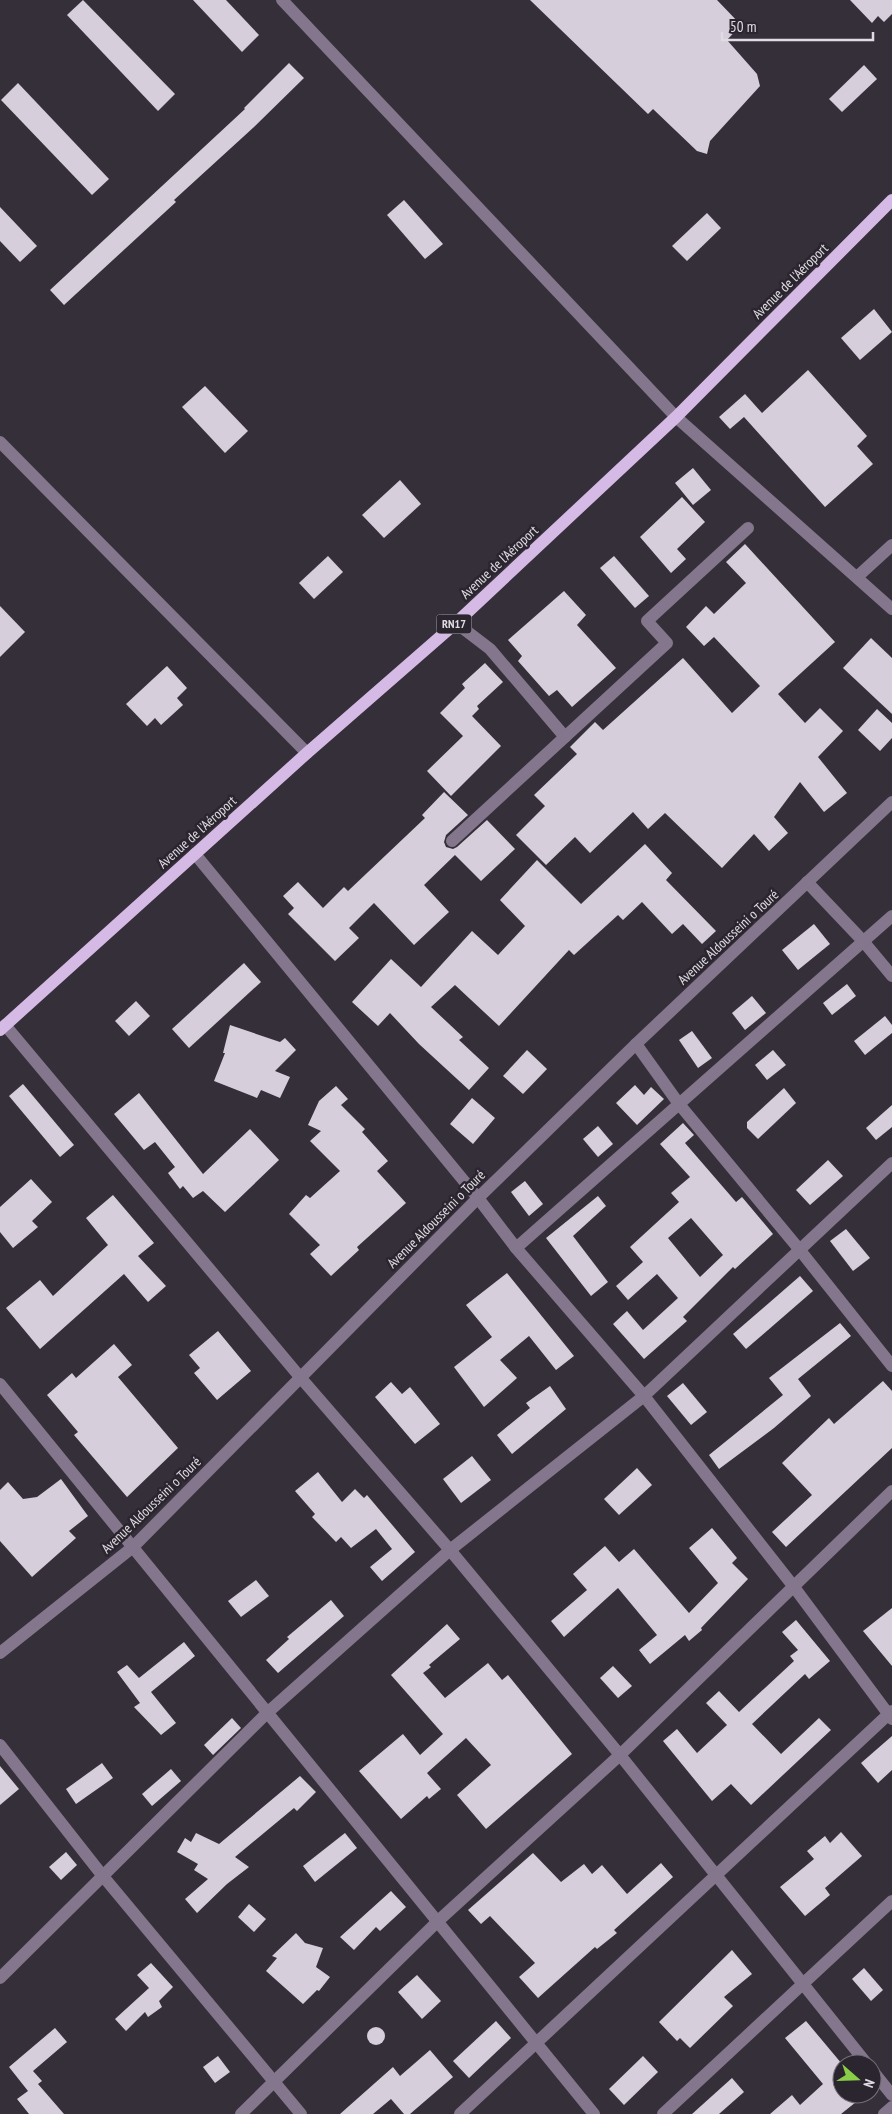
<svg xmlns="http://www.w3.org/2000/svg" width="892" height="2114" viewBox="0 0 892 2114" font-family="'PT Sans Narrow',sans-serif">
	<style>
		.building { fill: #d6cedb; fill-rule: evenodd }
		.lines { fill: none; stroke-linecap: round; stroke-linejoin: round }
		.minor { stroke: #84768c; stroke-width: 12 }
		.major { stroke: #d5bae6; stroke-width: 12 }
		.labels { text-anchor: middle; stroke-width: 5; stroke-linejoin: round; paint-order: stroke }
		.shield { fill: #2b252f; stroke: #aaa5ad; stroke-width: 1 }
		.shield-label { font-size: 12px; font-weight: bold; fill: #e0dce3 }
		.street-label { font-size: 14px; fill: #e0dce3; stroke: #2b252f }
	</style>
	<rect width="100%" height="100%" fill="#352f39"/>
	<!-- building -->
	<g class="building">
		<polygon points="83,0 175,94 158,111 67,15"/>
		<polygon points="193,0 226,0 259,35 242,52"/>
		<polygon points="530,0 717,0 741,25 727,40 757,74 760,86 710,141 707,154 697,151 653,109 648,114"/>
		<polygon points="850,0 892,0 892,14 884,22 878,16 872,23"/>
		<polygon points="289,63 304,78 254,127 174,200 176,202 64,305 50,290 245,109 244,108"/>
		<polygon points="864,65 877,79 842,112 829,99"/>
		<polygon points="18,83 109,179 92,195 1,100"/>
		<polygon points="404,200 443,244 425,259 387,215"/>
		<polygon points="0,207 37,246 20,262 0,241"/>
		<polygon points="707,213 721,228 687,261 672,246"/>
		<polygon points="874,309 892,332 860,360 841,338"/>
		<polygon points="808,370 867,436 857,446 873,464 825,507 744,417 730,429 719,417 745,394 762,413"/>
		<polygon points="205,386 248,431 225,453 182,407"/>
		<polygon points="693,468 711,490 693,505 675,483"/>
		<polygon points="400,480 421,504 384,538 362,515"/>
		<polygon points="682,497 705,522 677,549 686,559 671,573 640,537"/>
		<polygon points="745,544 835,642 778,694 805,723 820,708 843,731 818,757 847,793 824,812 800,782 774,817 788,833 769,851 754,834 722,868 665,813 648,829 633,812 590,853 575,837 546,865 516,835 545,806 534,795 577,754 570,747 595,722 603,730 683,658 732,713 760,686 714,637 704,646 686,627 706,606 714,614 746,583 726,562"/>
		<polygon points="328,556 343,572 314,599 299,583"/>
		<polygon points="614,556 649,596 635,608 600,568"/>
		<polygon points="564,591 586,615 577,625 616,668 572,707 557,690 549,696 518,661 522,656 508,640"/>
		<polygon points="0,606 25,632 0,657"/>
		<polygon points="871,638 892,658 892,714 843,668"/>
		<polygon points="485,663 503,682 477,706 479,709 472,716 501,746 451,796 427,771 463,736 440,713 465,688 462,684"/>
		<polygon points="167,666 187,688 177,698 183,705 161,725 155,718 147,726 126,704"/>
		<polygon points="877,709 892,723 892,738 880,751 858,730"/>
		<polygon points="444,792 468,815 446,835 444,842 446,847 453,849 457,847 487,820 515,849 481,881 455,855 424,885 449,912 414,945 374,903 349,928 359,938 335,961 288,914 294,908 283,896 298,882 323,908 344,887 348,891 425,818 422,815"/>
		<polygon points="645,844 672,873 666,880 716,931 702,944 683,924 672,934 642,902 623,920 618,915 574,955 569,950 499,1026 455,985 431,1007 463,1037 459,1040 489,1068 469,1090 419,1044 390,1013 378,1026 352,1002 391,959 421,987 472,931 498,955 525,926 500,900 537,860 581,904"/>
		<polygon points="814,924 830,944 798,970 782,950"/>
		<polygon points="244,963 261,982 189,1048 172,1029"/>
		<polygon points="847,984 856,996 832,1015 823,1003"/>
		<polygon points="752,996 766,1013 745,1030 732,1013"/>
		<polygon points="136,1001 150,1016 129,1036 115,1021"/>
		<polygon points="885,1016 892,1025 892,1033 865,1055 854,1041"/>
		<polygon points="230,1025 280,1042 285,1038 296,1050 275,1071 290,1077 280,1098 261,1090 257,1098 214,1081 225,1053 223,1053"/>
		<polygon points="692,1031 712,1058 698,1068 679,1040"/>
		<polygon points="527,1050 547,1069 523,1094 503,1076"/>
		<polygon points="773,1050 786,1065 767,1080 755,1065"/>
		<polygon points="23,1084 74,1145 60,1157 9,1096"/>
		<polygon points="635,1085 644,1095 651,1087 664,1099 637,1125 616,1103"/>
		<polygon points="336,1086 348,1099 341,1105 365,1129 362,1132 388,1161 377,1171 406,1203 357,1247 359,1250 331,1276 310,1254 320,1245 289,1214 306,1195 310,1198 340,1171 310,1141 321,1131 308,1125 319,1101"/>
		<polygon points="784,1088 796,1103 758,1139 747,1128 747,1122"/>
		<polygon points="139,1093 203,1174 250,1129 279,1160 225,1212 203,1191 193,1198 183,1186 180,1189 168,1173 175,1167 155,1142 144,1150 114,1114"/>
		<polygon points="472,1098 495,1118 473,1144 450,1124"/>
		<polygon points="892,1105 892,1127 876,1140 866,1128"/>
		<path d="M683 1123 694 1135 685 1143 736 1202 742 1197 773 1234 735 1269 733 1267 683 1317 687 1321 644 1359 613 1324 627 1311 643 1330 678 1298 657 1274 628 1300 616 1286 643 1262 630 1247 679 1202 671 1193 690 1177 660 1144ZM691 1218 723 1255 700 1277 668 1238Z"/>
		<polygon points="598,1126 613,1144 598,1157 583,1139"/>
		<polygon points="828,1160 843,1176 810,1205 796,1190"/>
		<polygon points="31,1179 52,1202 32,1221 38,1227 13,1248 0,1232 0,1207"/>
		<polygon points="525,1181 543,1204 529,1216 511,1192"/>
		<polygon points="113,1195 154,1243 138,1256 166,1286 148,1302 124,1274 40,1349 6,1308 40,1280 53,1296 108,1245 86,1218"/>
		<polygon points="598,1196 606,1206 573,1236 608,1282 591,1296 546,1238"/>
		<polygon points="846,1229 870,1258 853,1271 830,1241"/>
		<polygon points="507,1273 574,1356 556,1370 529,1336 500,1360 517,1378 484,1407 454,1367 492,1337 466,1305"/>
		<polygon points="800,1276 813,1291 746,1349 733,1334"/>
		<polygon points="840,1323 851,1336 798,1379 811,1396 774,1428 719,1469 709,1455 783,1395 769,1378"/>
		<polygon points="218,1331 251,1371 217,1400 194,1373 200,1368 189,1355"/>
		<polygon points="114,1344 132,1365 118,1377 178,1448 127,1497 74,1435 78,1432 47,1395 72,1373 76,1378"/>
		<polygon points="883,1381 892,1391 892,1448 786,1547 772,1532 812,1495 782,1463 829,1418 834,1424"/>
		<polygon points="391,1382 402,1394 410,1387 440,1424 415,1444 375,1397"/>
		<polygon points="683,1383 707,1412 691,1425 667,1396"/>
		<polygon points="550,1386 566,1409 512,1454 497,1435 530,1408 526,1403"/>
		<polygon points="472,1456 491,1480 461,1503 443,1479"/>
		<polygon points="637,1468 652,1485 619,1515 604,1499"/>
		<polygon points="318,1472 342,1502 355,1489 364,1498 367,1495 415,1552 382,1581 370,1567 392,1549 376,1529 351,1548 341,1537 336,1542 312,1517 315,1514 295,1491"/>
		<polygon points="61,1479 88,1516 69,1531 76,1538 32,1577 0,1541 0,1490 8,1482 23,1499 37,1497"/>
		<polygon points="712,1528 737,1558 732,1563 748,1579 701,1628 702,1630 689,1641 685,1635 650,1664 639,1650 657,1635 618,1588 564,1637 551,1621 587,1590 573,1574 605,1546 619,1562 634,1549 689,1613 718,1583 689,1548"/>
		<polygon points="256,1580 269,1596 241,1617 228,1601"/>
		<polygon points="331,1600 344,1616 278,1673 266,1660 289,1639 287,1637"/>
		<polygon points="892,1608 892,1666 863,1631"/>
		<polygon points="796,1620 830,1661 809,1679 805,1674 752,1724 781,1754 819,1718 831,1730 751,1805 731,1784 712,1801 663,1741 677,1729 697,1753 727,1725 706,1703 719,1691 739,1712 794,1661 790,1656 798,1650 782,1632"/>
		<polygon points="447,1624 460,1639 429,1665 431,1667 423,1673 445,1698 488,1663 502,1680 508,1675 572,1754 486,1829 457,1795 491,1765 466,1738 427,1773 441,1789 429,1799 427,1796 401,1819 359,1771 403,1734 420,1755 443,1734 391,1675"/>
		<polygon points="184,1642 195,1656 151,1692 176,1723 161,1735 134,1707 140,1703 117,1672 127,1665 139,1678"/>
		<polygon points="613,1666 632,1686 618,1698 600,1678"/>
		<polygon points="232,1718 241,1728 213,1755 204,1745"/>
		<polygon points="892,1736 892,1770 878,1783 861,1763"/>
		<polygon points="102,1763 113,1778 76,1804 66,1789"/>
		<polygon points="0,1766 19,1789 0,1805"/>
		<polygon points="171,1769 181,1781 152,1806 142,1794"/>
		<polygon points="300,1776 316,1792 297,1811 294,1808 235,1857 249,1867 227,1884 197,1913 185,1899 208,1879 194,1870 198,1864 177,1852 185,1838 191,1842 196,1833 219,1844"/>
		<polygon points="841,1832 862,1856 825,1888 830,1895 805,1916 780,1887 814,1859 807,1851 825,1836 830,1843"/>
		<polygon points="345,1833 357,1848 315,1882 303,1866"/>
		<polygon points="66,1852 77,1865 61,1880 49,1867"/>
		<polygon points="533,1853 561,1882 584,1864 592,1874 602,1865 627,1894 661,1863 673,1877 614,1930 617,1933 597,1949 595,1947 538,1998 519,1977 535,1963 490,1916 481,1924 468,1910"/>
		<polygon points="391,1891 406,1907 380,1931 376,1927 354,1950 340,1937"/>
		<polygon points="249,1904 266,1919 254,1932 238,1917"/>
		<polygon points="296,1933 305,1943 323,1948 316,1967 330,1977 319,1991 317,1990 303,2004 266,1971 277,1958 272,1956"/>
		<polygon points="732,1950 752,1974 724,1997 733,2006 690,2048 680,2038 677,2041 659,2022"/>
		<polygon points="151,1963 173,1987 159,2001 162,2007 148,2017 145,2012 126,2031 115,2019 149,1988 137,1975"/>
		<polygon points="864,1968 883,1990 871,2001 852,1979"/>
		<polygon points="417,1975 441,2001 422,2019 398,1992"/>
		<polygon points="496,2021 511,2038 469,2078 453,2061"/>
		<polygon points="806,2021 842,2064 842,2094 849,2094 856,2102 841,2114 770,2114 792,2095 800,2105 823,2084 785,2038"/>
		<circle cx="376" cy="2036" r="9"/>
		<polygon points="55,2028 67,2042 33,2071 42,2081 38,2084 64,2114 29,2114 17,2099 28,2091 9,2067"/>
		<polygon points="430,2050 453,2077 410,2114 404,2114 391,2099 373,2114 340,2114 393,2067 400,2076"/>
		<polygon points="218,2056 230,2072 215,2083 203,2067"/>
		<polygon points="643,2056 658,2072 624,2105 609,2089"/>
		<polygon points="732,2078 744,2092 719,2114 692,2114"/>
	</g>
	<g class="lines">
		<!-- minor -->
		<g class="minor">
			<polyline points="282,0 676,417 892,609"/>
			<polyline points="0,442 307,753"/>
			<polyline points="857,577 892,545"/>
			<polyline points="456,623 490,649 565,737"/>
			<polyline points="452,841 667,643 647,621 748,528"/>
			<polyline points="195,854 478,1198 516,1248 644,1396 794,1587 892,1719"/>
			<polyline points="807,882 863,941 892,976"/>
			<polyline points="5,1025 300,1377 450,1550 620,1755 867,2064"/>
			<polyline points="636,1044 679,1104 799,1249 892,1366"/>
			<polyline points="516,1248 892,916"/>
			<polyline points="0,1384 594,2114"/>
			<polyline points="0,1653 133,1547 478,1198 636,1044 892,802"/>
			<polyline points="0,1745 102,1875 301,2114"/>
			<polyline points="0,1978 267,1713 450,1550 644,1396 892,1163"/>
			<polyline points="872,2070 892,2095"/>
			<polyline points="241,2114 437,1922 620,1755 892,1491"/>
			<polyline points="460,2114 892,1711"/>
			<polyline points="663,2114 892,1901"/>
			<polyline points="884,2114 892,2107"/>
		</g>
		<!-- major -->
		<polyline class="major" points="0,1030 307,753 456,623 676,417 892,200"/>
	</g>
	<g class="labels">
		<!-- shield labels -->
		<rect class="shield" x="436.5" y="614.5" width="35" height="19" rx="4"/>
		<g class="shield-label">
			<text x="454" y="628">RN17</text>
		</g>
		<!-- street labels -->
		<g class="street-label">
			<text transform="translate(790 281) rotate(-45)" y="5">Avenue de l'Aéroport</text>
			<text transform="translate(499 562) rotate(-43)" y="5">Avenue de l'Aéroport</text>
			<text transform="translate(197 832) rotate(-42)" y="5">Avenue de l'Aéroport</text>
			<text transform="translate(728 937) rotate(-43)" y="5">Avenue Aldousseini o Touré</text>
			<text transform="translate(436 1219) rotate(-45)" y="5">Avenue Aldousseini o Touré</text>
			<text transform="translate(151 1505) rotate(-44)" y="5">Avenue Aldousseini o Touré</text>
		</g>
	</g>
	<!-- north arrow -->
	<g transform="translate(857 2079) rotate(110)"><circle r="24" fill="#2b252f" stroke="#736e77"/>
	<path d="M0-4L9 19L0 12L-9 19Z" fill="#8ace48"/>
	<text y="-8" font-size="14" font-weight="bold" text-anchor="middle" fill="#e0dce3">N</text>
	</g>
	<!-- scale -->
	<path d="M722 32v8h151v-8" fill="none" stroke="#e0dce3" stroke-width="2.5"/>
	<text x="730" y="32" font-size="15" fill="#e0dce3" stroke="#2b252f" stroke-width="4" paint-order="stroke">50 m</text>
</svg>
